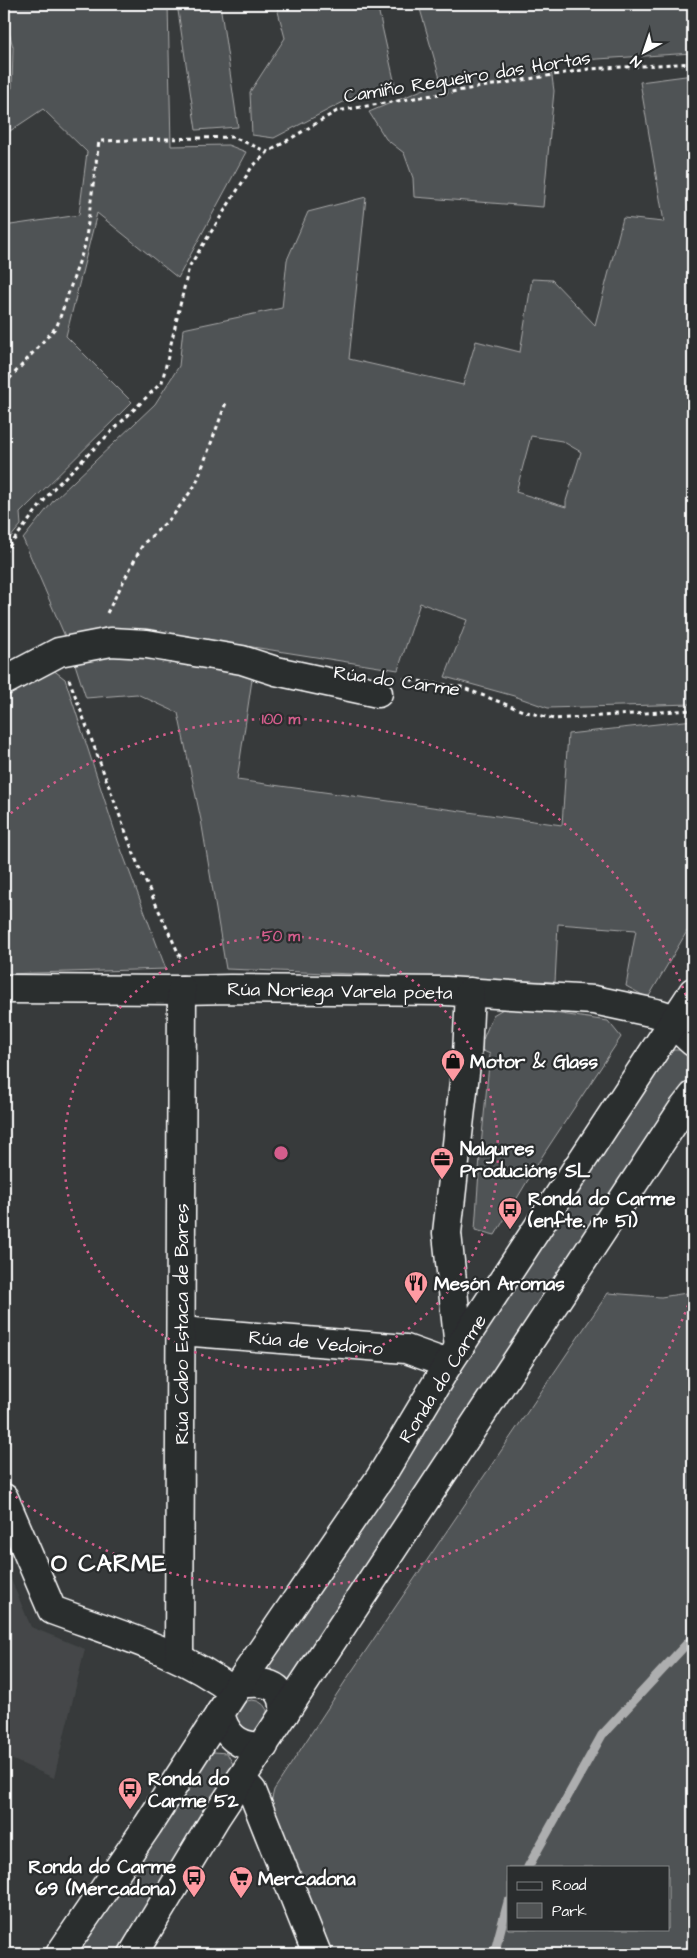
<svg xmlns="http://www.w3.org/2000/svg" width="697" height="1958" viewBox="0 0 697 1958" font-family="'Architects Daughter',sans-serif">
	<style>
		.built { fill: #444748 }
		.green { fill: #505354; stroke: #a8a9aa; fill-rule: evenodd }
		.lines { fill: none; stroke-linecap: round; stroke-linejoin: round }
		.stream { stroke: #adaeaf; stroke-width: 9 }
		.minor-casing { stroke: #fff; stroke-width: 31 }
		.path { stroke: #fff; stroke-width: 3; stroke-dasharray: 4 4; stroke-linecap: butt }
		.minor { stroke: #2a2d2e; stroke-width: 28 }
		.ring { fill: none; stroke: #d45d8c; stroke-width: 2.5; stroke-dasharray: 2.5 5 }
		.labels { text-anchor: middle; stroke-width: 4.5; stroke-linejoin: round; paint-order: stroke }
		.street-label { font-size: 19px; fill: #fff; stroke: #2a2d2e }
		.poi-label { font-size: 19px; font-weight: bold; fill: #fff; stroke: #2a2d2e; text-anchor: start }
		.district-label { font-size: 24px; font-weight: bold; letter-spacing: 1px; fill: #fff; stroke: #2a2d2e }
		.centre { fill: #d45d8c; stroke: #2a2d2e; stroke-width: 2.5 }
		.ring-label { font-size: 15px; text-anchor: middle; font-weight: bold; fill: #d45d8c; stroke: #2a2d2e; stroke-width: 4.5; stroke-linejoin: round; paint-order: stroke }
	</style>
	<rect width="100%" height="100%" fill="#373a3b"/>
	<filter id="ink" filterUnits="userSpaceOnUse"><feTurbulence type="fractalNoise" baseFrequency=".02" numOctaves="2"/><feDisplacementMap in="SourceGraphic" scale="10" xChannelSelector="R" yChannelSelector="G"/><feConvolveMatrix kernelMatrix="1 2 1 2 8 2 1 2 1" color-interpolation-filters="sRGB"/></filter>
	<g filter="url(#ink)">
		<!-- built -->
		<polygon class="built" points="4,1563 31,1627 85,1649 54,1778 4,1756"/>
		<!-- green -->
		<g class="green">
			<polygon points="4,4 168,4 171,146 228,145 246,152 178,278 97,213 66,336 132,402 20,513 21,525 4,545 4,226 79,215 87,152 43,109 4,135 4,93 12,88 13,47 4,13"/>
			<polygon points="177,4 220,4 238,127 196,130"/>
			<polygon points="276,4 377,4 396,89 353,97 274,138 252,135 250,92 285,38"/>
			<polygon points="444,4 693,4 693,53 550,62 554,91 543,207 414,197 413,178 404,153 386,139 369,112 441,82 420,9"/>
			<path d="M693 75V704L548 708 514 696 445 677 467 620 420 603 398 670 183 636 106 627 67 641 23 539 54 500 155 404 179 366 183 329 282 308 287 260 308 212 366 197 349 359 463 385 476 341 520 352 532 279 552 280 595 325 623 218 664 222 640 82ZM531 436 562 441 581 452 566 501V507L516 492Z"/>
			<polygon points="126,651 253,673 237,780 562,825 568,734 693,720 693,921 648,998 626,986 636,930 558,924 555,982 226,969 201,820 178,713 137,694 86,698 73,658"/>
			<polygon points="52,669 65,679 118,841 166,969 4,974 4,690"/>
			<polygon points="508,1006 608,1021 621,1037 543,1155 495,1235 475,1230 480,1156 490,1054 479,1049 493,1015"/>
			<polygon points="674,1050 683,1050 693,1056 693,1076 305,1671 298,1679 287,1682 274,1675 268,1663 666,1054"/>
			<path d="M693 1292V1954H330L269 1811 274 1790 350 1674 608 1293 661 1297ZM508 1867H668V1929H508Z"/>
			<circle cx="252" cy="1716" r="16"/>
			<polygon points="214,1752 227,1753 234,1766 176,1864 132,1928 117,1954 74,1954 200,1759"/>
		</g>
		<g class="lines">
			<!-- stream -->
			<g class="stream">
				<polyline points="528,1867 602,1735 693,1637"/>
				<polyline points="494,1954 508,1902"/>
			</g>
			<!-- minor casing -->
			<g class="minor-casing">
				<g id="minor">
					<polyline points="4,681 59,652 111,642 147,644 242,660 276,671 378,693"/>
					<polyline points="4,989 182,990 230,989 446,991 594,1000 660,1014 675,1019 683,1033 693,1042"/>
					<polyline points="181,1331 406,1349 448,1364"/>
					<polyline points="459,1348 447,1233 467,1055 470,992"/>
					<path d="M4 1498 52 1610C114 1633 181 1651 234 1692"/>
					<polyline points="179,1658 182,990"/>
					<path d="M239 1684C253 1682 276 1680 282 1697 284 1701 284 1708 285 1713"/>
					<path d="M220 1713C225 1736 240 1749 264 1746"/>
					<polyline points="241,1779 252,1791 317,1954"/>
					<polyline points="60,1954 148,1825 239,1684 380,1478 448,1364 693,992"/>
					<polyline points="133,1954 216,1817 682,1110 693,1096"/>
				</g>
			</g>
			<!-- path -->
			<g class="path">
				<polyline points="4,385 57,326 85,245 99,141 233,137 268,152"/>
				<polyline points="4,553 53,489 162,382 189,267 252,167 268,152 337,111 589,69 693,63"/>
				<polyline points="107,613 143,544 172,517 196,484 227,400"/>
				<polyline points="69,679 138,865 182,961"/>
				<polyline points="403,679 461,687 523,711 554,719 693,710"/>
			</g>
			<!-- minor -->
			<use href="#minor" class="minor"/>
		</g>
	</g>
	<!-- distance rings -->
	<g class="ring">
		<circle cx="281" cy="1153" r="217"/>
		<path d="M693 1291A434 434 0 0 1 5 1488M5 818A434 434 0 0 1 693 1015"/>
	</g>
	<!-- icons -->
	<defs>
		<g id="shop-pin" transform="scale(1.25)"><path d="M0 17L-7.5 6A9.5 9.5 0 1 1 7.5 6Z" fill="#ff9aa2" stroke="#2a2d2e"/><path d="M-5-2.5h2.3a2.7 3.5 0 0 1 5.4 0H5L5.5 6h-11ZM-1.5-2.5h3a1.5 2.3 0 0 0-3 0Z" fill="#111"/></g>
		<g id="office-pin" transform="scale(1.25)"><path d="M0 17L-7.5 6A9.5 9.5 0 1 1 7.5 6Z" fill="#ff9aa2" stroke="#2a2d2e"/><path d="M-6-3h4V-5.5h4V-3h4V5H-6ZM-1-4.5V-3h2v-1.5ZM-6 0V1H6V0Z" fill="#111"/></g>
		<g id="bus-pin" transform="scale(1.25)"><path d="M0 17L-7.5 6A9.5 9.5 0 1 1 7.5 6Z" fill="#ff9aa2" stroke="#2a2d2e"/><path d="M-5-6H5V4H4V6H2V4H-2V6H-4V4H-5ZM-3.5-4V0h7V-4ZM-3.5 1.2v1.5H-2V1.2ZM2 1.2v1.5H3.5V1.2Z" fill="#111"/></g>
		<g id="restaurant-pin" transform="scale(1.25)"><path d="M0 17L-7.5 6A9.5 9.5 0 1 1 7.5 6Z" fill="#ff9aa2" stroke="#2a2d2e"/><path d="M-5-6h1v4h1v-4h1v4h1v-4h1v5L-1.5 .5V6h-2V.5L-5-1ZM5-6V6H3V1.5H1.5Q1.5-4 5-6Z" fill="#111"/></g>
		<g id="supermarket-pin" transform="scale(1.25)"><path d="M0 17L-7.5 6A9.5 9.5 0 1 1 7.5 6Z" fill="#ff9aa2" stroke="#2a2d2e"/><path d="M-6-5.5h2.5l.6 2H6L4.5 2H-2.5L-4.4-4H-6ZM-1.5 3.2a1.3 1.3 0 1 0 .1 0ZM3 3.2a1.3 1.3 0 1 0 .1 0Z" fill="#111"/></g>
	</defs>
	<g fill-rule="evenodd">
		<use href="#shop-pin" x="453" y="1061"/>
		<use href="#office-pin" x="442" y="1159"/>
		<use href="#bus-pin" x="510" y="1209"/>
		<use href="#restaurant-pin" x="416" y="1283"/>
		<use href="#bus-pin" x="130" y="1789"/>
		<use href="#bus-pin" x="194" y="1877"/>
		<use href="#supermarket-pin" x="241" y="1878"/>
	</g>
	<g class="labels">
		<!-- street labels -->
		<g class="street-label">
			<text transform="translate(467 76) rotate(-9)" y="7">Camiño Regueiro das Hortas</text>
			<text transform="translate(397 680) rotate(8)" y="7">Rúa do Carme</text>
			<text transform="translate(340 990) rotate(1)" y="7">Rúa Noriega Varela poeta</text>
			<text transform="translate(181 1324) rotate(-90)" y="7">Rúa Cabo Estaca de Bares</text>
			<text transform="translate(316 1342) rotate(5)" y="7">Rúa de Vedoiro</text>
			<text transform="translate(442 1378) rotate(-58)" y="7">Ronda do Carme</text>
		</g>
		<!-- poi labels -->
		<g class="poi-label">
			<text x="470" y="1068">Motor &amp; Glass</text>
			<text x="460" y="1155">Nalgures<tspan x="460" dy="22">Producións SL</tspan></text>
			<text x="528" y="1205">Ronda do Carme<tspan x="528" dy="22">(enfte. nº 51)</tspan></text>
			<text x="434" y="1290">Mesón Aromas</text>
			<text x="148" y="1785">Ronda do<tspan x="148" dy="22">Carme 52</tspan></text>
			<text x="176" y="1873" text-anchor="end">Ronda do Carme<tspan x="176" dy="22">69 (Mercadona)</tspan></text>
			<text x="258" y="1885">Mercadona</text>
		</g>
		<!-- district labels -->
		<g class="district-label">
			<text x="109" y="1571">O CARME</text>
		</g>
	</g>
	<circle cx="281" cy="1153" r="8" class="centre"/>
	<g class="ring-label">
		<text x="281" y="724">100 m</text>
		<text x="281" y="941">50 m</text>
	</g>
	<!-- margin -->
	<rect width="697" height="1958" fill="none" stroke="#2a2d2e" stroke-width="20"/>
	<rect x="10" y="10" width="677" height="1938" fill="none" stroke="#fff" stroke-width="2" filter="url(#ink)"/>
	<!-- legend -->
	<rect x="507" y="1866" width="162" height="65" fill="#2a2d2e" stroke="#7f8182"/>
	<rect x="517" y="1882" width="25" height="8" fill="#2a2d2e" stroke="#7f8182"/>
	<text x="552" y="1890" font-size="15" fill="#ffffff">Road</text>
	<rect x="517" y="1903" width="25" height="15" fill="#505354" stroke="#7f8182"/>
	<text x="552" y="1916" font-size="15" fill="#ffffff">Park</text>
	<!-- north arrow -->
	<g transform="translate(644 52) rotate(220)" stroke="#2a2d2e" stroke-width="4" paint-order="stroke">
	<path d="M0-4L9 19L0 12L-9 19Z" fill="#ffffff"/>
	<text y="-8" font-size="14" font-weight="bold" text-anchor="middle" fill="#ffffff">N</text>
	</g>
</svg>
